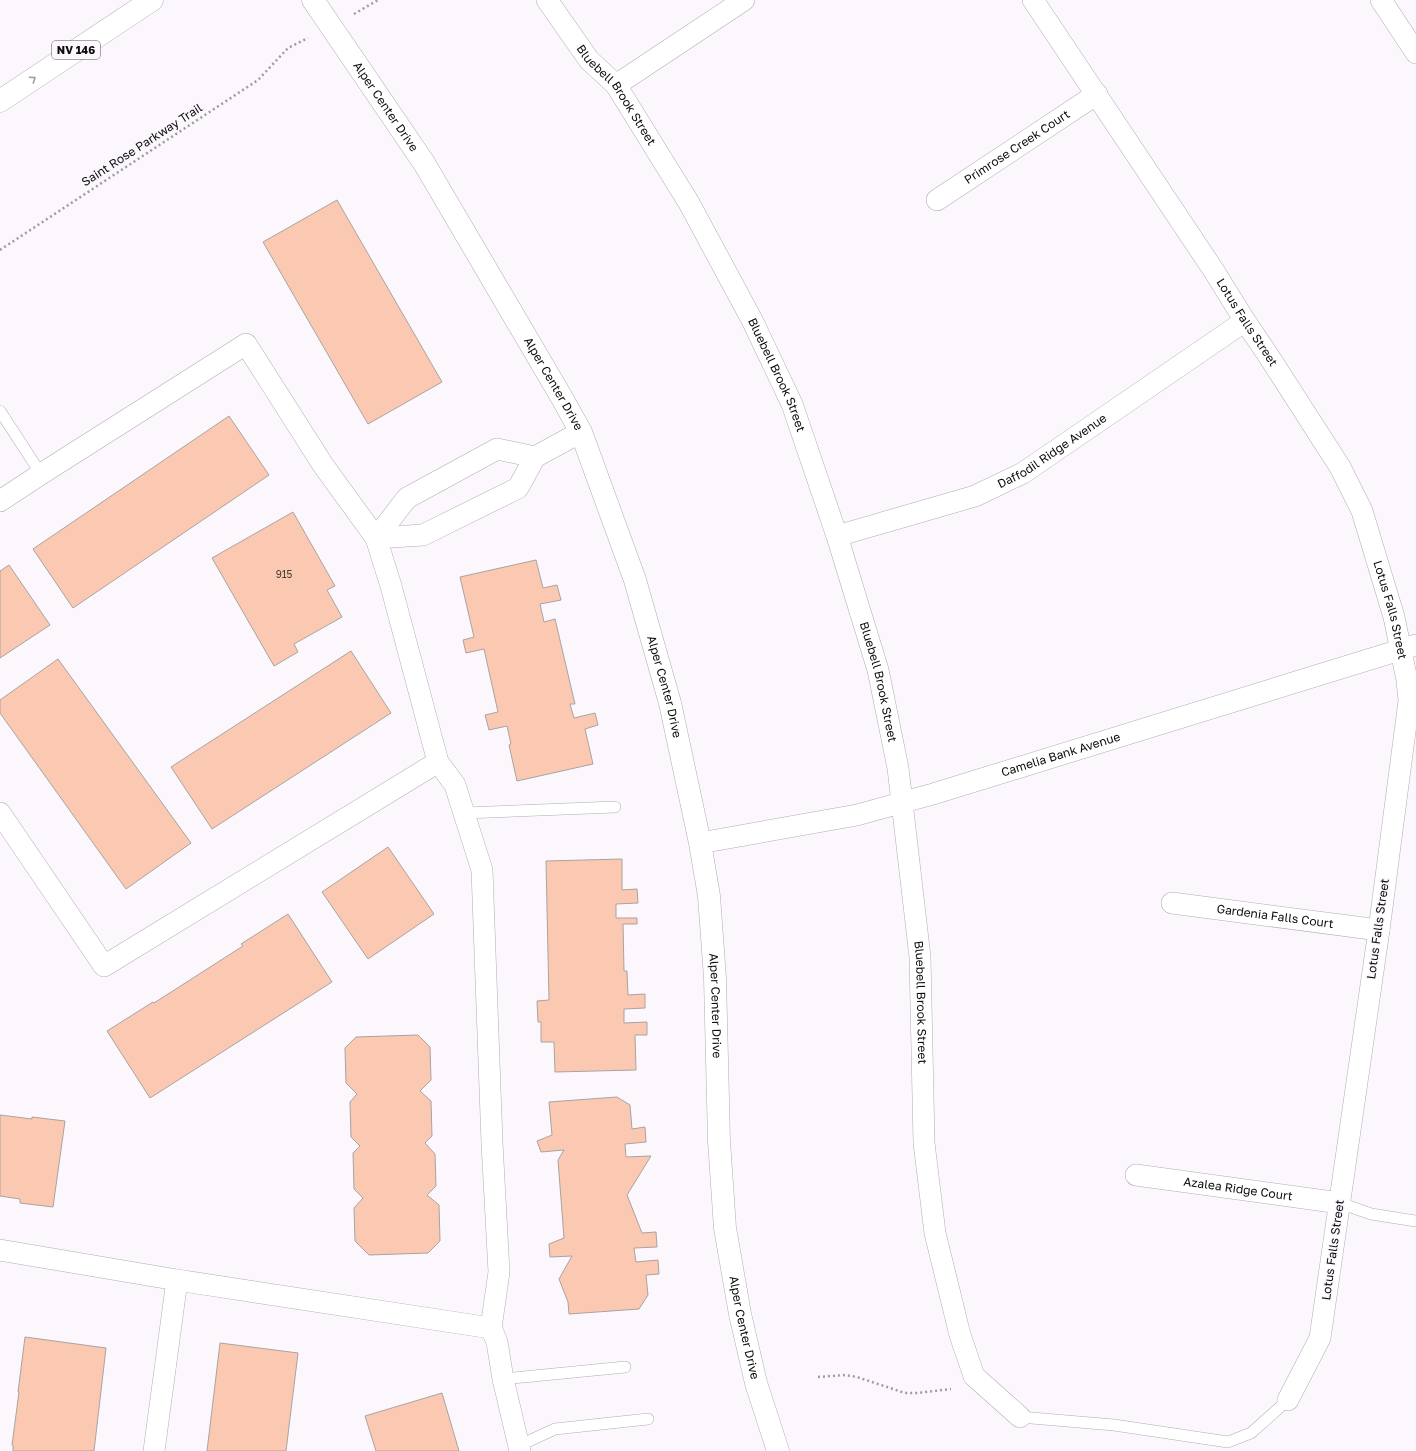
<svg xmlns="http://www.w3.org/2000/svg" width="1416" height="1451" viewBox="0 0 1416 1451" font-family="'Golos Text',sans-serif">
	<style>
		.building { fill: #fbc9b2; stroke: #a9a3a1 }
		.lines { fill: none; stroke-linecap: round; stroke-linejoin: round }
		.service-casing { stroke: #b0adb2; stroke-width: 12 }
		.minor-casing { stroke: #b0adb2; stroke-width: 22 }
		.tertiary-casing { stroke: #b0adb2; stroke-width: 23 }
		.trunk-casing { stroke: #b0adb2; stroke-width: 23 }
		.path { stroke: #9f9ca0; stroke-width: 2.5; stroke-dasharray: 2 3; stroke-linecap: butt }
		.service { stroke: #fff; stroke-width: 11 }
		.minor { stroke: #fff; stroke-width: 21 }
		.tertiary { stroke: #fff; stroke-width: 22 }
		.trunk { stroke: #fff; stroke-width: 22 }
		.oneway { stroke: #9e9e9e }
		.labels { text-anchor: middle; stroke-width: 3; stroke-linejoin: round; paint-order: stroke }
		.number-label { font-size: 10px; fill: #483b36 }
		.shield { fill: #fbf7fd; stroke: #545255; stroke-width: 1 }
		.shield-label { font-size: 11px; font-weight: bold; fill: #0d0c0d }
		.street-label { font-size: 12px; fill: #0d0c0d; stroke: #fbf7fd }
	</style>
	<rect width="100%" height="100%" fill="#fbf7fd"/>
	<!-- building -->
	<g class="building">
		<polygon points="337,200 442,382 368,424 263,242"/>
		<polygon points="229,416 269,475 73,608 33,549"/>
		<polygon points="293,512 335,586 327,590 342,617 294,644 298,652 274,666 212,558"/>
		<polygon points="536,560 543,588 557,585 561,600 540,604 544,622 555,619 575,704 570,704 574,718 595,713 598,725 585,729 593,764 517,781 509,745 511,744 507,726 489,730 485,715 498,712 484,649 466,653 463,640 474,637 460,577"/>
		<polygon points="9,565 50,625 0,658 0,571"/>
		<polygon points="351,651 391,713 212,829 171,767"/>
		<polygon points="58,659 191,843 126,889 0,713 0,700"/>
		<polygon points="388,847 434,914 368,959 322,892"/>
		<polygon points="622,859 622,890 637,889 638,903 616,904 616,918 637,918 637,924 623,924 624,971 627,971 628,995 645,994 645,1008 624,1009 624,1023 647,1022 647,1035 635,1035 636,1070 555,1072 554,1042 541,1042 541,1022 538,1022 537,1001 549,1000 546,861"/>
		<polygon points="288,914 332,982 150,1098 107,1031 153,1002 154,1003 243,946 241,944"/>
		<polygon points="418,1035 430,1047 431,1080 420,1091 431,1101 432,1136 425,1143 435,1154 436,1186 427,1195 439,1205 440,1241 428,1253 369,1255 355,1241 354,1208 363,1198 354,1189 353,1153 360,1146 351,1137 350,1102 357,1094 346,1083 345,1048 356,1037"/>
		<polygon points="617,1097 630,1105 632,1129 645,1127 646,1142 625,1144 626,1157 651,1156 627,1195 642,1233 656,1232 657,1247 634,1248 636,1262 658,1260 659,1274 646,1275 648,1295 639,1309 569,1314 568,1302 559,1279 572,1256 550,1257 549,1244 564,1238 558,1160 564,1150 541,1152 537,1141 552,1135 549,1102"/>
		<polygon points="0,1115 32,1119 32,1117 65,1121 53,1207 20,1203 20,1199 0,1196"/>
		<polygon points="25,1337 106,1348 94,1451 13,1451 13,1445 12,1445 19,1392 18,1392"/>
		<polygon points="220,1343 298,1353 286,1451 207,1451"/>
		<polygon points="442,1393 459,1451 376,1451 365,1416"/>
	</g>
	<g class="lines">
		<!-- service casing -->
		<g class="service-casing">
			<g id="service">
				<polyline points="0,411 41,474"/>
				<polyline points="464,813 615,807"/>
				<polyline points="1340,1203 1371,1214 1416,1221"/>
				<polyline points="503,1379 625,1367"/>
				<polyline points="1020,1417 1114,1425 1228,1442 1251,1433 1288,1400"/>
				<polyline points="518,1446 555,1429 648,1419"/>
			</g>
		</g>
		<!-- minor casing -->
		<g class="minor-casing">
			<g id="minor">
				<path id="s1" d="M547 0 589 60 616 85 689 203 752 320 792 404 837 536 878 670 898 768 920 957 924 1143 935 1233 960 1335 974 1376 1020 1417"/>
				<path id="s2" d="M1033 0 1214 271 1245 321 1266 352 1340 467 1362 511 1394 617 1407 680 1409 701 1379 930 1320 1338 1288 1400"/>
				<polyline points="1381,0 1416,53"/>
				<polyline points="616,85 744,0"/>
				<path id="s3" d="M937 200 1097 94"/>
				<polygon points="497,449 535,457 518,488 423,535 376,538 407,498"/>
				<polyline points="535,457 581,432"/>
				<polyline points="0,501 41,474 246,344 323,465 376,538 391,586 438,762 455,785 482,870 492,1143 499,1272 491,1328 497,1342 503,1379 520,1451"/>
				<path id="s4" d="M837 536 975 496 1023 473 1245 321"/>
				<polyline points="0,813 104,966 438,762"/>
				<path id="s5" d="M700 843 857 815 933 794 1416 645"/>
				<path id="s6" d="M1172 903 1379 930"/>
				<path id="s7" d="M1136 1175 1340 1203"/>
				<polyline points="0,1250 177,1280 154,1451"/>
				<polyline points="177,1280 491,1328"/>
			</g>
		</g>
		<!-- tertiary casing -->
		<g class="tertiary-casing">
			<g id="tertiary">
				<path id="s8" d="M313 0 424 163 562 398 581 432 635 580 670 703 700 843 709 896 715 978 719 1141 725 1228 740 1314 756 1383 778 1451"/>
			</g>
		</g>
		<!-- trunk casing -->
		<g class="trunk-casing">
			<polyline id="trunk" points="0,101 152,0"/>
		</g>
		<!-- path -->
		<g class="path">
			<polyline points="354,14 378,0"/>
			<polyline points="0,250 258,80 288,48 308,38"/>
			<polyline points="818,1377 845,1375 857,1377 905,1393 917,1393 951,1389"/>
		</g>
		<!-- service -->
		<use href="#service" class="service"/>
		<!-- minor -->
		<use href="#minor" class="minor"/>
		<!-- tertiary -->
		<use href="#tertiary" class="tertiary"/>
		<!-- trunk -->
		<use href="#trunk" class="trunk"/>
	</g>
	<!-- one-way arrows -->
	<defs><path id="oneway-chevron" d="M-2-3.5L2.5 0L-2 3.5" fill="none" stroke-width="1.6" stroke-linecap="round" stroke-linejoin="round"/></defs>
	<use class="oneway" href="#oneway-chevron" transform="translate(33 79) rotate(-34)"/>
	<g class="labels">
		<!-- number labels -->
		<g class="number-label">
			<text x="284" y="578">915</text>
		</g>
		<!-- shield labels -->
		<rect class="shield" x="52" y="41" width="48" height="18" rx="3"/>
		<g class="shield-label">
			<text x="76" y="54">NV 146</text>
		</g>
		<!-- street labels -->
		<g class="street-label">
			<text dy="4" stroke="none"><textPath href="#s1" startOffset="118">Bluebell Brook Street</textPath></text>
			<text dy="4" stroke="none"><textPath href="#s8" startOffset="129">Alper Center Drive</textPath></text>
			<text transform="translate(142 145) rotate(-33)" y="4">Saint Rose Parkway Trail</text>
			<text dy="4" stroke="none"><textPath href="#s3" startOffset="96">Primrose Creek Court</textPath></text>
			<text dy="4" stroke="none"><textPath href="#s2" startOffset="387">Lotus Falls Street</textPath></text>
			<text dy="4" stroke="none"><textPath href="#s1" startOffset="442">Bluebell Brook Street</textPath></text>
			<text dy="4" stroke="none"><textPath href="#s8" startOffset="453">Alper Center Drive</textPath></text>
			<text dy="4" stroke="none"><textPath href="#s4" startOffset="233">Daffodil Ridge Avenue</textPath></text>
			<text dy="4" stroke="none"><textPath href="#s2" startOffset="711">Lotus Falls Street</textPath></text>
			<text dy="4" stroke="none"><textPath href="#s1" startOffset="766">Bluebell Brook Street</textPath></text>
			<text dy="4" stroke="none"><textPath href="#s8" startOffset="777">Alper Center Drive</textPath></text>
			<text dy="4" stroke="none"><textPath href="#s5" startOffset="372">Camelia Bank Avenue</textPath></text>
			<text dy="4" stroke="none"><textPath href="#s6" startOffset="104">Gardenia Falls Court</textPath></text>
			<text transform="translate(1378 929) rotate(-82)" y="4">Lotus Falls Street</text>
			<text dy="4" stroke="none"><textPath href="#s1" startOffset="1090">Bluebell Brook Street</textPath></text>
			<text dy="4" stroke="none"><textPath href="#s8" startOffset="1101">Alper Center Drive</textPath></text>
			<text dy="4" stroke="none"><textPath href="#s7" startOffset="103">Azalea Ridge Court</textPath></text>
			<text transform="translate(1333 1250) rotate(-82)" y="4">Lotus Falls Street</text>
			<text dy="4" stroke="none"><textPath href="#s8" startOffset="1425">Alper Center Drive</textPath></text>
		</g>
	</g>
</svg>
